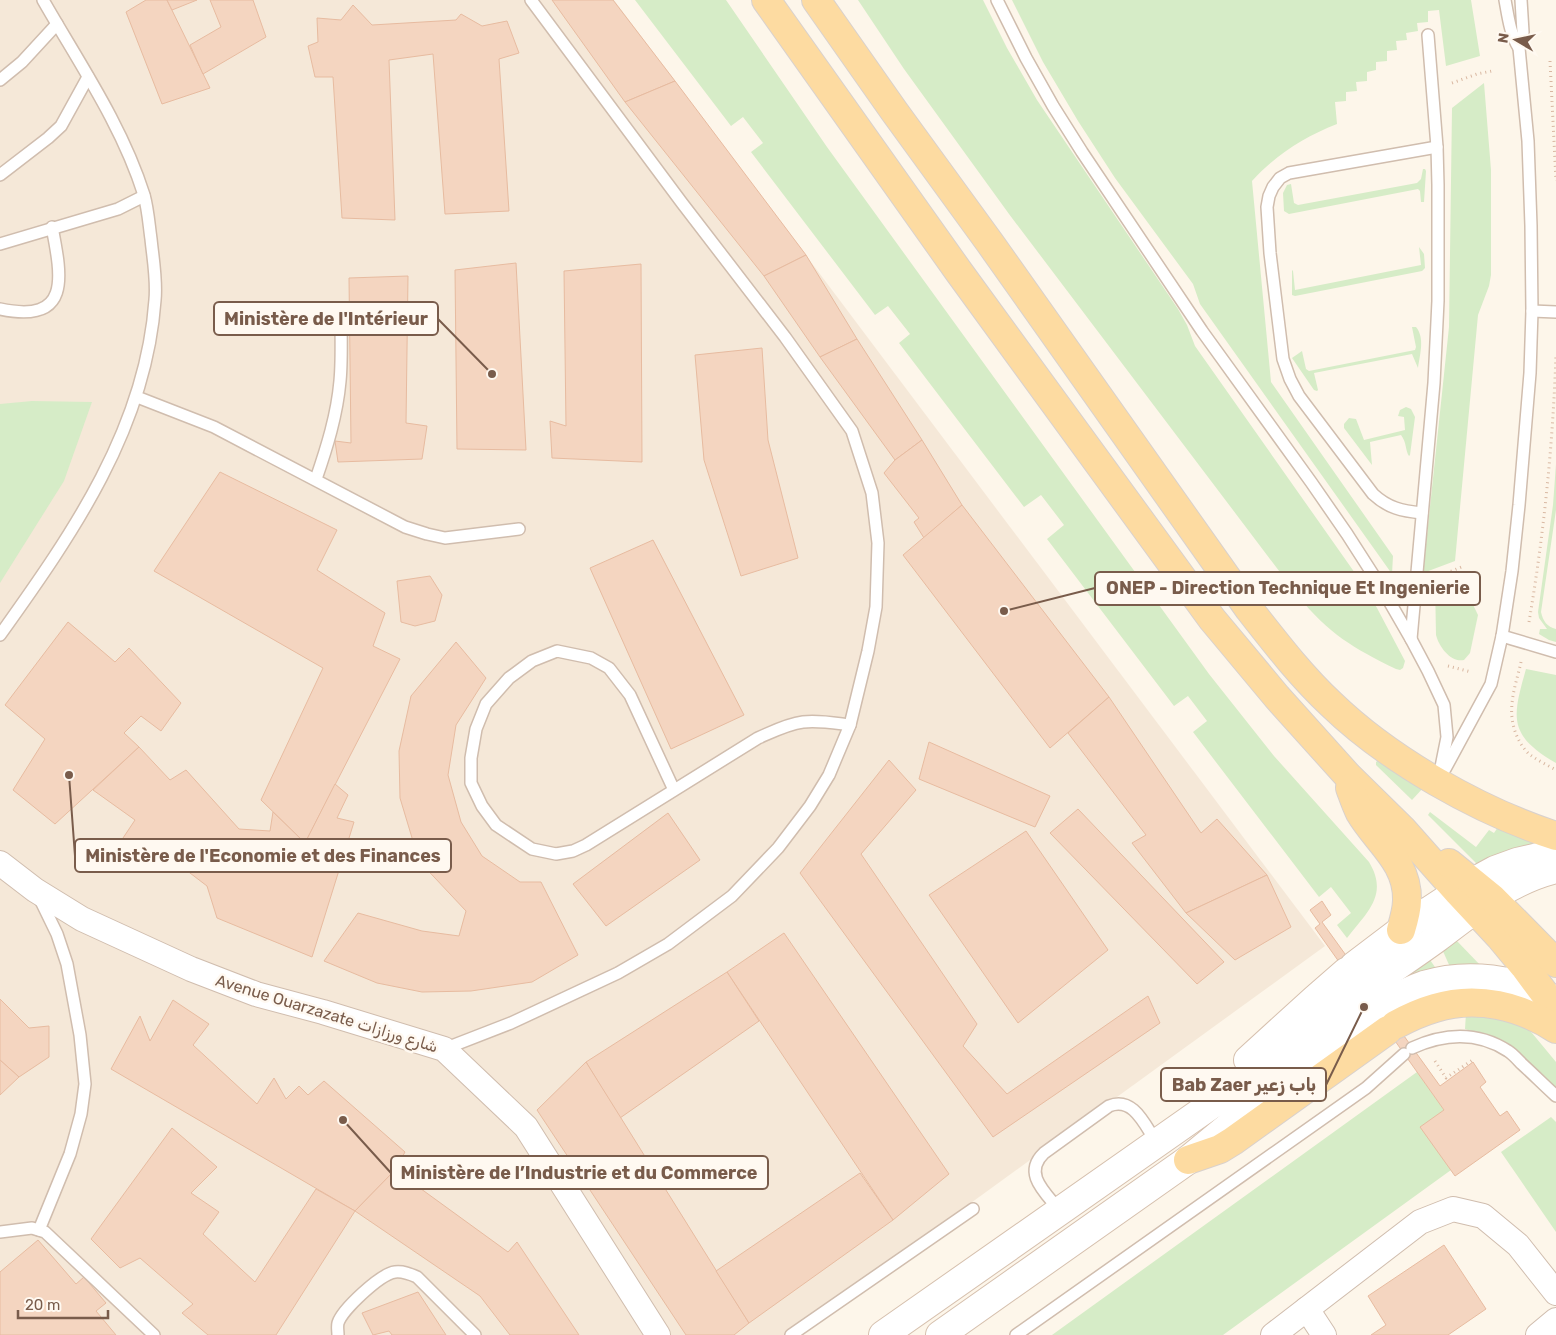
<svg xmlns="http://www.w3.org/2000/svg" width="1556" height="1335" viewBox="0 0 1556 1335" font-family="Rubik,Cairo,sans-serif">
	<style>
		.residential { fill: #f5e8d8 }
		.green { fill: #d6ecc7 }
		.building { fill: #f4d5c0; stroke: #e7bba0 }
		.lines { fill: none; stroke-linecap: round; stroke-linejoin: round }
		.service-casing { stroke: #d0bdae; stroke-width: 14 }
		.minor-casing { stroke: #d0bdae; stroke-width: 26 }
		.secondary-casing { stroke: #d6c0ae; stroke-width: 30 }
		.primary-casing { stroke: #d9d1cd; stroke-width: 30 }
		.path { stroke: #d9b8a2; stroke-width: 3; stroke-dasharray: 1 4; stroke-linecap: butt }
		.service { stroke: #fff; stroke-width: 11 }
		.minor { stroke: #fff; stroke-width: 24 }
		.secondary { stroke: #fff; stroke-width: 28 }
		.primary { stroke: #fddba1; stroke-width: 28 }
		.labels { text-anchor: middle; stroke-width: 5; stroke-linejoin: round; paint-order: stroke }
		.street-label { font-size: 16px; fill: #795c4b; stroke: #fff9f1 }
		.leader { fill: none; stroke: #795c4b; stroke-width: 2 }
		.callout-dot { fill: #795c4b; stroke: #fff9f1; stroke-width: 2 }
		.callout { fill: #fff9f1; stroke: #795c4b; stroke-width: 2 }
		.callout-label { font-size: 18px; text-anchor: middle; font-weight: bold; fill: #795c4b }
	</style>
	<rect width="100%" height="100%" fill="#fdf6ea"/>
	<!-- residential -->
	<polygon class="residential" points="0,0 614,0 1325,946 789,1335 0,1335"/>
	<!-- green -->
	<g class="green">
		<path d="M635 0H726L827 147 1209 674 1274 756 1369 862C1389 895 1367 912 1347 938L1337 925 1351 913 1331 887 1319 897 1193 732 1207 721 1188 696 1174 706 1047 539 1064 525 1041 495 1024 507 899 343 910 334 888 306 875 315 751 152 763 143 743 117 731 126Z"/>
		<path d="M858 0H983L1007 48 1037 100 1178 309 1187 325 1195 346 1362 583 1377 608 1405 661 1403 668 1400 670 1396 669C1353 648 1329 634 1298 596L1009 214 904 69Z"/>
		<path d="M1012 0H1471L1480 56 1446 66 1439 10 1428 11V22L1417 23 1418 31 1406 33 1407 40 1396 41 1397 50 1387 51V61L1376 62V70L1367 72V81L1356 82 1357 91 1346 92V101L1335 102 1337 124C1304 137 1277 154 1252 181L1271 382 1393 556 1392 574 1200 304 1193 284 1115 178 1078 121 1043 62Z"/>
		<polygon points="1484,83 1491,170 1491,275 1489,286 1478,315 1455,561 1423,573 1449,327 1452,108"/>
		<polygon points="1423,169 1425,169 1426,171 1424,202 1421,202 1420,191 1418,189 1289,214 1284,211 1283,193 1287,185 1291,184 1294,203 1298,205 1417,183 1421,179"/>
		<polygon points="1419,247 1424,254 1425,268 1422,271 1295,296 1292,295 1292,270 1293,271 1295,290 1421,265"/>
		<path d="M1412 327H1416C1425 338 1420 354 1418 368L1412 354 1314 373 1318 390 1317 391 1314 390 1292 358 1302 351 1306 369 1309 371 1415 350 1416 347Z"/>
		<polygon points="32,401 92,402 64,481 0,583 0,404"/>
		<path d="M1406 407 1411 409 1415 417 1410 455 1409 456C1405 450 1407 443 1401 435L1370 442 1372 465 1344 428V424L1349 418 1356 419 1364 440 1405 430 1404 417 1398 416 1400 410Z"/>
		<path d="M1556 464V510L1541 612C1543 621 1547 627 1556 629V642L1549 640 1539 634 1540 629H1547L1539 618 1538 612 1553 505Z"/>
		<path d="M1458 574 1478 615 1470 653 1464 660C1451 663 1439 647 1436 635L1435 583Z"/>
		<path d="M1526 669 1556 675V763C1508 735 1512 718 1526 669Z"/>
		<polygon points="1380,759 1423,788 1412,800 1376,765 1376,762"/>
		<polygon points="1430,812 1476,847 1489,830 1494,833 1498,827 1532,842 1532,846 1479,866 1428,815"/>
		<polygon points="1455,939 1482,967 1450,967 1442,949"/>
		<polygon points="1428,957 1437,970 1394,986"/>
		<polygon points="1466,1013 1508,1020 1525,1027 1532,1033 1556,1062 1556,1088 1517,1052 1484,1035 1465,1029"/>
		<polygon points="1417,1072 1444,1110 1421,1127 1451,1170 1223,1335 1052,1335"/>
		<polygon points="1551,1117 1556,1122 1556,1232 1501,1152"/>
	</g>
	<!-- building -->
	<g class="building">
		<polygon points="146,0 167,0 210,88 162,104 126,12"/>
		<polygon points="167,0 197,0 172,10"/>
		<polygon points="210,0 253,0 266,37 203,74 190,45 221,27"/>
		<polygon points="552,0 613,0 675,81 625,102"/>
		<polygon points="353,5 372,25 456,20 461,14 482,26 507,21 519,53 499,59 509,211 445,214 433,54 389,60 395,220 342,218 333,77 315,77 308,46 318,42 317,18 341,20"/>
		<polygon points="675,81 806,255 764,276 625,102"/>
		<polygon points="806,255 857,339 820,357 764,276"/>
		<polygon points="516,263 526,450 457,449 455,270"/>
		<polygon points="641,264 642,462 552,458 550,421 566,426 564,271"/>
		<polygon points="408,276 406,423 427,426 422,459 338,462 335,441 351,443 349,278"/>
		<polygon points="857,339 922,440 895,460 820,357"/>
		<polygon points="762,348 768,440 798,558 741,576 704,460 695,355"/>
		<polygon points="922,440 962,505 924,538 914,522 919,518 884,473 895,460"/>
		<polygon points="220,472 337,530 317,570 385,613 373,646 400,659 305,843 261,800 323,668 154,571"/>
		<polygon points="962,505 1109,697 1050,748 903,555"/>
		<polygon points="653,540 744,715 671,749 590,568"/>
		<polygon points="430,576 442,595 435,621 415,626 401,622 397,581"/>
		<polygon points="68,622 115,662 129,648 181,703 161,731 141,716 124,733 139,747 55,824 13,790 45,739 5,705"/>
		<polygon points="456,642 486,678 456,725 448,775 461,822 482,856 520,882 541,882 578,955 532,982 471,991 422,992 377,983 324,961 358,913 422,931 459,936 466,911 419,861 400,798 399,751 411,696"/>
		<polygon points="1109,697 1201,833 1217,819 1267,875 1186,913 1132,843 1146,835 1068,733"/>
		<polygon points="929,742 1050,796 1035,827 919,779"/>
		<polygon points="139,747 170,780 186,770 239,829 270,831 273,812 305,843 335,784 348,795 337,818 354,822 312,957 217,918 207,886 173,860 162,866 123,838 135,820 93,790"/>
		<polygon points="889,760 916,790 861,854 977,1024 963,1046 1007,1094 1148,996 1160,1023 993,1137 800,873"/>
		<polygon points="1078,809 1224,962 1197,984 1050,833"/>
		<polygon points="668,813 700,860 606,926 573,884"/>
		<polygon points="1026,831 1108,950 1018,1023 929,895"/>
		<polygon points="1267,875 1291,927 1235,960 1186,913"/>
		<polygon points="1322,901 1331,915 1322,922 1440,1086 1473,1062 1486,1082 1480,1087 1500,1116 1507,1111 1520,1130 1455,1176 1420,1127 1444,1110 1315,928 1320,924 1310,910"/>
		<polygon points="784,933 949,1174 893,1220 727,972"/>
		<polygon points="727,972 759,1021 620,1118 586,1062"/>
		<polygon points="0,999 29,1028 49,1026 49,1057 19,1077 0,1060"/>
		<polygon points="173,1000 209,1024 193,1045 257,1104 274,1078 286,1099 299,1086 308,1095 324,1081 405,1152 395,1170 355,1211 111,1069 140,1016 150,1041"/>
		<polygon points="0,1060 19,1077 0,1095"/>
		<polygon points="586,1062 749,1323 734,1335 686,1335 537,1110"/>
		<polygon points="172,1128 217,1167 191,1193 219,1212 203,1234 255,1282 316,1189 355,1211 276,1335 208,1335 182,1313 193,1304 140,1258 120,1268 91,1239"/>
		<polygon points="395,1170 508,1252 517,1242 579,1335 510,1335 480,1296 355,1211"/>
		<polygon points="860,1173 893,1220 749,1323 716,1271"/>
		<polygon points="38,1240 76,1284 84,1277 106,1303 96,1311 116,1335 0,1335 0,1272"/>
		<polygon points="1444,1245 1486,1309 1448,1335 1371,1335 1386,1325 1368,1296"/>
		<polygon points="418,1292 446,1335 392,1335 389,1331 373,1335 362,1313"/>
	</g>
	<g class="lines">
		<!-- service casing -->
		<g class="service-casing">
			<g id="service">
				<polyline points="997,0 1026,58 1053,106 1082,152 1202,331 1311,482 1347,534 1381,587 1411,639 1428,671 1444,705 1447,737 1438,782"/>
				<path d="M1505 0C1508 16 1510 34 1519 48"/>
				<polyline points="0,80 22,62 57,24"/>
				<polyline points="0,175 48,138 61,126 88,77"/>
				<polyline points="0,244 118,209 144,196"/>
				<path d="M0 309C71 324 62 278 52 227"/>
				<polyline points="1532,311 1556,312"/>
				<polyline points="137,397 214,427 405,527 427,534 445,538 519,529"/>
				<path d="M316 479C327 447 337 415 340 381 342 360 341 339 341 318"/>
				<path d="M1422 513C1402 511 1388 508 1373 494L1299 396 1290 379 1283 359 1270 253 1267 207 1269 196 1273 187 1280 178 1289 173 1437 147"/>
				<path d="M0 635C73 533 146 428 155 300 157 280 153 259 151 239 149 225 148 209 144 195 122 125 79 63 43 0"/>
				<polyline points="1502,636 1556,652"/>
				<polyline points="1411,639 1434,383 1438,301 1438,185 1437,147 1428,35"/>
				<polyline points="1445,769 1491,684 1502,636 1512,571 1519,505 1530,373 1532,311 1531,226 1528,141 1519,48 1523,32 1521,0"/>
				<path d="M674 790 630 695 609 668 591 658 557 651 532 661 509 678 486 704 476 729 471 758V783L482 806 496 825 532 849 556 854 573 851 586 845 758 738C772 732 787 724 803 722 818 720 834 723 850 725"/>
				<polyline points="39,897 57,934 67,964 80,1035 85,1084 81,1114 70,1154 39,1230"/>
				<path d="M1412 1048C1445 1033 1477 1031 1508 1051 1513 1054 1518 1060 1522 1064 1534 1075 1545 1086 1556 1096"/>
				<polyline points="444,1049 511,1023 618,973 668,944 732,896 778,848 810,806 829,775 850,725 868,651 876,607 878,543 872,493 852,431 785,337 682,203 531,0"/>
				<path d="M1060 1211C1046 1193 1022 1174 1044 1153L1109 1106C1134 1096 1145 1126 1157 1143"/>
				<polyline points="0,1232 32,1228 45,1232 154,1335"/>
				<path d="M338 1335C338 1331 337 1327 338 1323 342 1310 380 1274 395 1272 403 1271 410 1274 417 1277L475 1335"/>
				<polyline points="791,1335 973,1209"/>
				<polyline points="1016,1335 1366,1088 1404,1054"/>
			</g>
		</g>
		<!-- minor casing -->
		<g class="minor-casing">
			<g id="minor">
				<polyline points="0,863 35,890 82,919 191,969 256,994 323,1012 444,1049 526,1127 658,1335"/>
				<polyline points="1307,1309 1324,1335"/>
				<polyline points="1273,1335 1420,1222 1453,1209 1483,1216 1518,1245 1556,1293"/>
				<polyline points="1538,1335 1556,1320"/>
			</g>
		</g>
		<!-- secondary casing -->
		<g class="secondary-casing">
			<g id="secondary">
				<polyline points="1354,966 1412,922 1473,882 1495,870 1517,862 1556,853"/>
				<path d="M1368 986C1391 970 1415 954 1437 938 1474 910 1510 880 1556 869"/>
				<path d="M1382 1006C1395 998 1409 990 1424 985 1467 972 1518 978 1556 1001"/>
				<polyline points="1248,1060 1315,999 1346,972"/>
				<polyline points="883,1335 1211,1105 1240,1090 1338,1008 1360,992"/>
				<polyline points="940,1335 1188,1160 1290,1076 1374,1011"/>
			</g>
		</g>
		<!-- primary casing -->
		<g class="primary-casing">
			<g id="primary">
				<polyline points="766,0 959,272 1212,619 1277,697 1348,776 1403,830 1458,892 1500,937 1524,966 1556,1009"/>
				<path d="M816 0 894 111 990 243 1249 609C1275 642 1300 675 1331 704 1389 760 1479 811 1556 836"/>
				<path d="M1350 788C1353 796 1356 805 1360 813 1377 842 1408 862 1407 900 1407 910 1404 920 1401 930"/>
				<polyline points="1449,863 1492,898 1556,963"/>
				<path d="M1395 1025C1408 1018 1421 1012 1435 1008 1477 995 1520 1006 1556 1029"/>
				<polyline points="1188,1160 1220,1149 1233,1141 1388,1030"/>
			</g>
		</g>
		<!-- path -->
		<g class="path">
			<polyline points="1550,61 1556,181"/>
			<polyline points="1452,83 1477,74 1492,71"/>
			<polyline points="1437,577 1464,566"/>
			<path d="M1529 622C1544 533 1553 443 1556 354"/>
			<path d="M1521 662C1518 676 1513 690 1512 704 1510 722 1516 741 1529 754 1537 760 1547 765 1556 770"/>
			<polyline points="1448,666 1471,672"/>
			<polyline points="1435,1061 1446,1078 1474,1059"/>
		</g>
		<!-- service -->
		<use href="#service" class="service"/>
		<!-- minor -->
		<use href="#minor" class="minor"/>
		<!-- secondary -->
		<use href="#secondary" class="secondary"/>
		<!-- primary -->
		<use href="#primary" class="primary"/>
	</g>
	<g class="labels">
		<!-- street labels -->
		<g class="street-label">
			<text transform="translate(327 1013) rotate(17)" y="6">Avenue Ouarzazate شارع ورزازات</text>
		</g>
	</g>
	<!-- callouts -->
	<path class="leader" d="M492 374L438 319M1004 611L1095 588M69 775L75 856M1364 1007L1326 1085M343 1120L391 1173"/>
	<g class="callout-dot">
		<circle cx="492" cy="374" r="5"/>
		<circle cx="1004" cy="611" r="5"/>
		<circle cx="69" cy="775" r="5"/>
		<circle cx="1364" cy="1007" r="5"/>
		<circle cx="343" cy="1120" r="5"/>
	</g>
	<g class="callout">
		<rect x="214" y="302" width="224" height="33" rx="5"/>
		<rect x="1095" y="572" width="385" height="33" rx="5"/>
		<rect x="75" y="839" width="376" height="33" rx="5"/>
		<rect x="1161" y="1068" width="165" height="33" rx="5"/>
		<rect x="391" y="1156" width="377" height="33" rx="5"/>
	</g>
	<g class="callout-label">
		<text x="326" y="325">Ministère de l'Intérieur</text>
		<text x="1288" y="594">ONEP - Direction Technique Et Ingenierie</text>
		<text x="263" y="862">Ministère de l'Economie et des Finances</text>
		<text x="1244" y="1091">Bab Zaer باب زعير</text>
		<text x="579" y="1179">Ministère de l’Industrie et du Commerce</text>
	</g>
	<!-- north arrow -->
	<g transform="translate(1516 40) rotate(279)" stroke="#fff9f1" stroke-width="4" paint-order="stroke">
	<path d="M0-4L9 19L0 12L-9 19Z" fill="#795c4b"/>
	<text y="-8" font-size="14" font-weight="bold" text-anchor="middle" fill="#795c4b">N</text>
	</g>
	<!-- scale -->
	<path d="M18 1310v8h90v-8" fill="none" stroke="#795c4b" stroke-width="2.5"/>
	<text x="25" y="1310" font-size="15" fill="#795c4b" stroke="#fff9f1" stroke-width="4" paint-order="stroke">20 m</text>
</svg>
